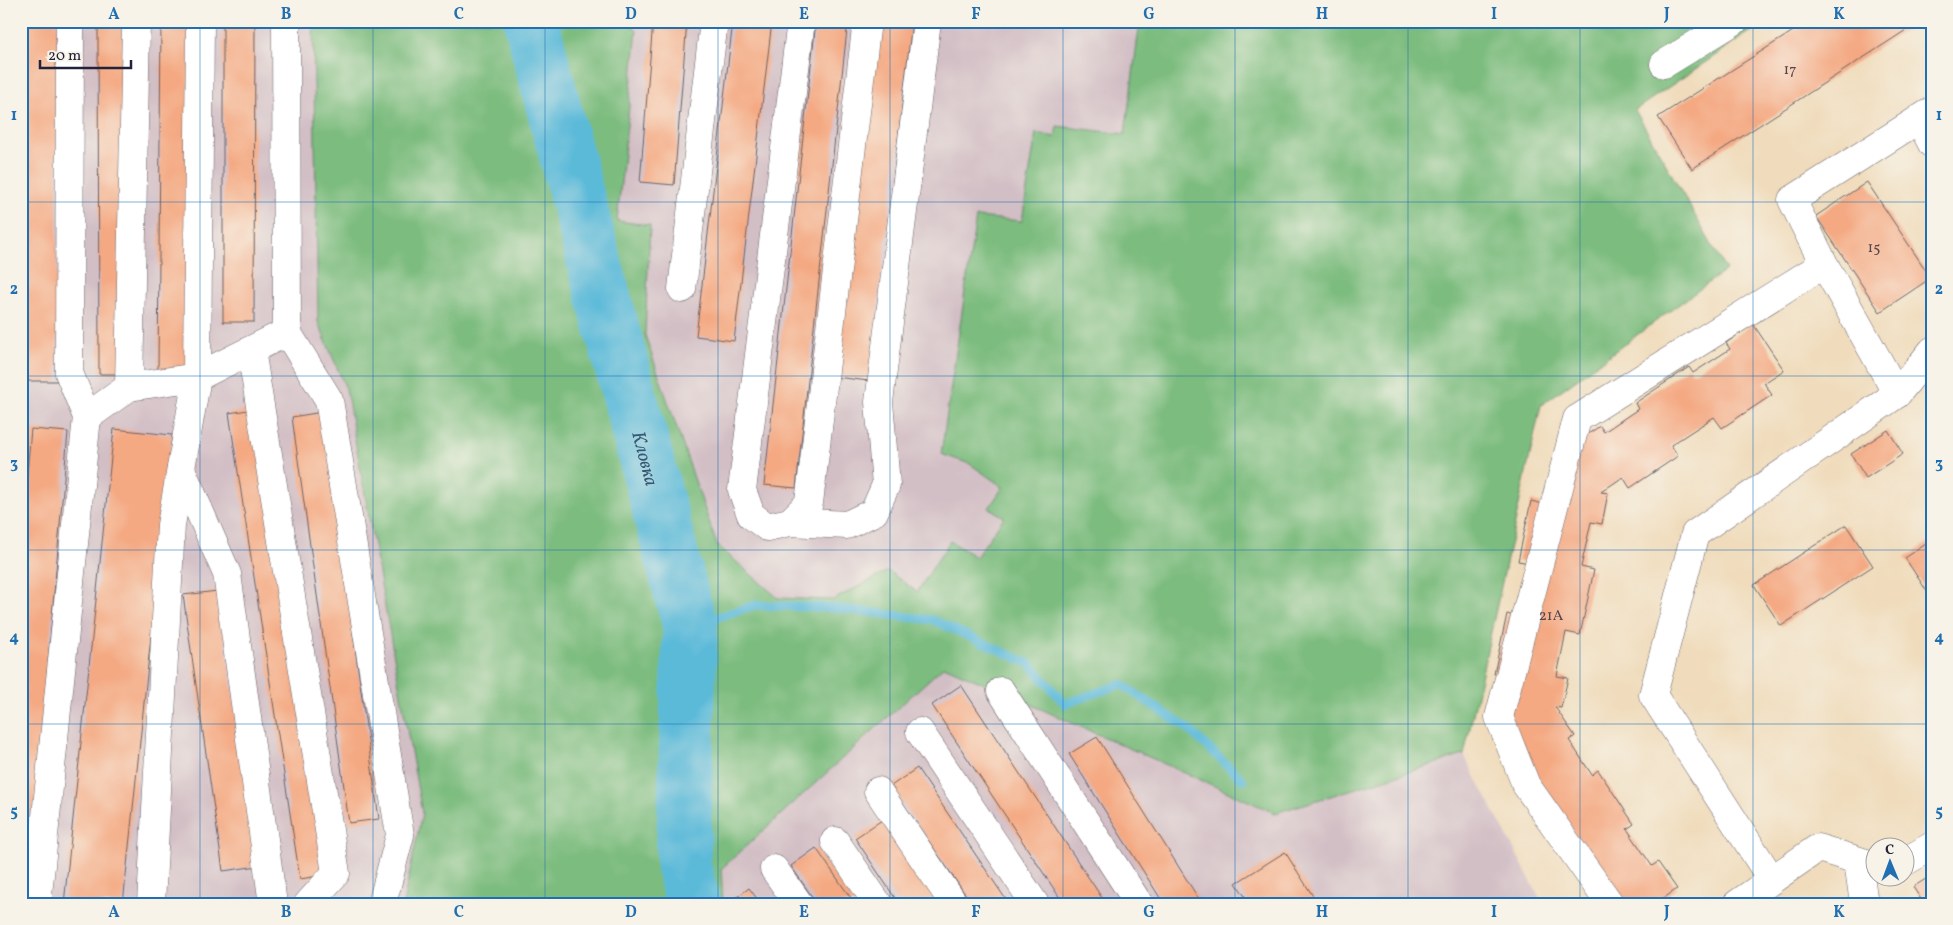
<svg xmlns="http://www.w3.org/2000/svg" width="1953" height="925" viewBox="0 0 1953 925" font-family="Vollkorn,serif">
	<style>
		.industrial { fill: #d2bec5 }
		.forest { fill: #7bbc7e; stroke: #4e6f5c }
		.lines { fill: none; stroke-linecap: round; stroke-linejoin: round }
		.stream { stroke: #5bbad9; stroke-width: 9 }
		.river { stroke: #5bbad9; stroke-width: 55 }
		.building { fill: #f4a982 }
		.minor-casing { stroke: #6a6368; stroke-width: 29 }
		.minor { stroke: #fff; stroke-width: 28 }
		.grid { fill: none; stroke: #1f6fb2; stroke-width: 1; stroke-opacity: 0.55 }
		.labels { text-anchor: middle; stroke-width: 4; stroke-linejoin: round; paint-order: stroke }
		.number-label { font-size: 15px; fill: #56444d }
		.water-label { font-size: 19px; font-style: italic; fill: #365772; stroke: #f7f3e8 }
		.neatline { fill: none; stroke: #1f6fb2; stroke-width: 2 }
		.grid-label { font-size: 16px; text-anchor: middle; font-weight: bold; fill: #1f6fb2 }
	</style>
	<rect width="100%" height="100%" fill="#f7f3e8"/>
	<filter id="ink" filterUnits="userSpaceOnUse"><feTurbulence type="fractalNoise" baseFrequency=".02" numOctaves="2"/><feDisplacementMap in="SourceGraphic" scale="10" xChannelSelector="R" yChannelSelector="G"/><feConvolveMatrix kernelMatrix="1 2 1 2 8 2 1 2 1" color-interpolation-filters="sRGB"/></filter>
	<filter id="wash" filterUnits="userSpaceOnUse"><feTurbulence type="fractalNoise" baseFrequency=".0096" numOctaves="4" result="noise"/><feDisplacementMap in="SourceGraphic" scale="20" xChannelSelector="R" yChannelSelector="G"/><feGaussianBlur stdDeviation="1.12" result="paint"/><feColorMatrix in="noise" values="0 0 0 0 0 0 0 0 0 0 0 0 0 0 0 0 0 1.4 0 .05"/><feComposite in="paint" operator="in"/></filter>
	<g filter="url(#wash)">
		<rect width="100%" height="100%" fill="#f0dcbc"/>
		<!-- industrial -->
		<g class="industrial">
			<polygon points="21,21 313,21 318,322 346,389 422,813 403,904 21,904"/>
			<polygon points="626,21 1140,21 1126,135 1057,126 1055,137 1022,221 976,217 941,454 970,464 1003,487 1004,516 976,557 950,542 916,592 888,572 833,600 778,598 717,546 645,335 650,226 617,221 637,30"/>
			<polygon points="944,666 1275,813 1464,755 1543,904 724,904 720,869"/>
		</g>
		<!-- forest -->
		<polygon class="forest" points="313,21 626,21 637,30 617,221 650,225 645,335 717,545 778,598 833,600 888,571 917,592 950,541 976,557 1004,517 989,508 1003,487 970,464 941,454 976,217 1022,221 1036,133 1055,137 1057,126 1125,134 1140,21 1766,21 1635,110 1726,270 1541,405 1464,755 1275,813 944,666 721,869 723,904 403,904 422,813 346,389 318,322"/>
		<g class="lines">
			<!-- stream -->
			<polyline class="stream" points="690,626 755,605 834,608 933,620 1030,664 1065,704 1121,684 1187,728 1243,780"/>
			<!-- river -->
			<path class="river" id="s1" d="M531 21 690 626 683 864 693 904"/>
		</g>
		<g id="blocks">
			<!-- building -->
			<g class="building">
				<rect x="21" y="21" width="36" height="360"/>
				<polygon points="98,21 124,21 126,374 99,374"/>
				<polygon points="161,21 192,21 189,372 158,372"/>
				<polygon points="223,21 255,21 254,322 223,322"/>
				<polygon points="653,21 687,21 674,185 640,182"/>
				<polygon points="733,21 772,21 734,341 696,336"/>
				<polygon points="816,21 848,21 796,488 764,485"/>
				<polygon points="877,21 912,22 869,381 835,377"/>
				<polygon points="1809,21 1920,21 1692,169 1658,117"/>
				<polygon points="1867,182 1931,278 1880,312 1816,216"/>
				<polygon points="1753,324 1784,370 1764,383 1772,395 1722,428 1714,417 1671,445 1678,456 1630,488 1623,477 1601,492 1608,493 1602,524 1591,522 1581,567 1594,570 1580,635 1566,632 1557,676 1568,678 1561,708 1555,707 1575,736 1569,740 1592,775 1598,770 1634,824 1627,829 1652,866 1658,862 1677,889 1655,904 1620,904 1509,737 1505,676 1494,674 1507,614 1518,617 1530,563 1518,561 1531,501 1543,504 1570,446 1600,426 1604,432 1638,409 1635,403 1689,367 1693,373 1730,349 1726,343"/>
				<polygon points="254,409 325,875 300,879 229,413"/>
				<polygon points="322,412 379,819 349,823 292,417"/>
				<polygon points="31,429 68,432 27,904 21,904 21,540"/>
				<polygon points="114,429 172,435 123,904 64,904"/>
				<polygon points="1888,430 1903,454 1866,478 1851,454"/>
				<polygon points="1846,525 1873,566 1781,626 1754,585"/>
				<polygon points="1932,540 1932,599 1905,558"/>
				<polygon points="218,591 258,866 223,871 183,595"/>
				<polygon points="961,685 1106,904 1064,904 932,705"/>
				<polygon points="1097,737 1202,904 1164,904 1069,754"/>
				<polygon points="917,768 1009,904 972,904 891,786"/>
				<polygon points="882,820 938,904 899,904 855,838"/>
				<polygon points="816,848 855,904 817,904 791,866"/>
				<polygon points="1285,852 1318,904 1250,904 1236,883"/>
				<polygon points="1932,875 1932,904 1924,904 1913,887"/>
				<polygon points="749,888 761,904 728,904"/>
			</g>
		</g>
	</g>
	<g filter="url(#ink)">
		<use href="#blocks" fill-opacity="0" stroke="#6a6368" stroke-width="1"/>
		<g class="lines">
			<!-- minor casing -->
			<g class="minor-casing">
				<g id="minor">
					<polyline points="801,21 742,490 751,515 767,527 790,522 809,503 867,21"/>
					<polyline points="1664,64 1734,21"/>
					<polyline points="1919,119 1932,144"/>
					<polyline points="682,289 714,21"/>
					<polyline points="287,332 329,400 400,835 382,904"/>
					<polyline points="251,350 336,873 308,904"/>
					<polyline points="129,387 197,377 200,21"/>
					<polyline points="1897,394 1932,351"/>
					<polyline points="87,417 129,387 136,21"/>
					<polyline points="181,469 227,574 273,904"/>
					<polyline points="790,522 847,525 874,512 886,485 879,402 927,21"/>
					<polyline points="1001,691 1139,904"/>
					<polyline points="920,732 1035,904"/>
					<polyline points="878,791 954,904"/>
					<polyline points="835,841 878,904"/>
					<polyline points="1858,861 1864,904"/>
					<polyline points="1906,861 1932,846"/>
					<polyline points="774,869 799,904"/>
					<polyline points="1772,880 1653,695 1695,534 1897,394 1824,264 1792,200 1932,111"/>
					<polyline points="37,904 87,417 69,373 70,21"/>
					<polyline points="151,904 171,525 197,377 287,332 286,21"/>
					<polyline points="1610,904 1526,785 1499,717 1577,419 1824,264"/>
					<polyline points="1737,904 1818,848 1876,866"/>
				</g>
			</g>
			<!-- minor -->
			<use href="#minor" class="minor"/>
		</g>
	</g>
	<!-- grid -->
	<path class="grid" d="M200 21V904M373 21V904M545 21V904M718 21V904M890 21V904M1063 21V904M1235 21V904M1408 21V904M1580 21V904M1753 21V904M21 202H1932M21 376H1932M21 550H1932M21 724H1932"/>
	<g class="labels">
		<!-- number labels -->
		<g class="number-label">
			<text x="1790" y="74">17</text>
			<text x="1874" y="252">15</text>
			<text x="1551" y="620">21А</text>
		</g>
		<!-- water labels -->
		<g class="water-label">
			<text dy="7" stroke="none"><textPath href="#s1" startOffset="452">Кловка</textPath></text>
		</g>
	</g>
	<!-- margin -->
	<rect width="1953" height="925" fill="none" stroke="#f7f3e8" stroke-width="55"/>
	<!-- north arrow -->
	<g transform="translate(1890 862) rotate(359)"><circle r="24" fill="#f7f3e8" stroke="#a29fa3"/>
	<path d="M0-4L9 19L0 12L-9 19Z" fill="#1f6fb2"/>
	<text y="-8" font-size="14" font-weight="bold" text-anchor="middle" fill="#22223b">С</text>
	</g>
	<!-- scale -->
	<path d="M40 60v8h91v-8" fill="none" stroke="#22223b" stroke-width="2.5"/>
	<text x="48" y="60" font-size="15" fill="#22223b" stroke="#f7f3e8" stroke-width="4" paint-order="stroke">20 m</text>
	<rect x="28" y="28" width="1898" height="870" class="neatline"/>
	<g class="grid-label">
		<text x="114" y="19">A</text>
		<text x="286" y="19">B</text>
		<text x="459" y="19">C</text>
		<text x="631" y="19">D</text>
		<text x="804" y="19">E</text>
		<text x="976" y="19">F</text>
		<text x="1149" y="19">G</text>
		<text x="1322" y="19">H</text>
		<text x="1494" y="19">I</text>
		<text x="1667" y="19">J</text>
		<text x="1839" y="19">K</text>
		<text x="14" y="120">1</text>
		<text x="1939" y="120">1</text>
		<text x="14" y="294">2</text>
		<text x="1939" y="294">2</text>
		<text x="14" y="468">3</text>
		<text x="1939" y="468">3</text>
		<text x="14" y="642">4</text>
		<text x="1939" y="642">4</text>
		<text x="14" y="816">5</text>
		<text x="1939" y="816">5</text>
		<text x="114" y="917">A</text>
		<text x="286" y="917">B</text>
		<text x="459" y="917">C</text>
		<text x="631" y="917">D</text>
		<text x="804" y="917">E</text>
		<text x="976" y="917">F</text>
		<text x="1149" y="917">G</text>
		<text x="1322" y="917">H</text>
		<text x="1494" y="917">I</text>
		<text x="1667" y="917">J</text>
		<text x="1839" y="917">K</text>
	</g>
</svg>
